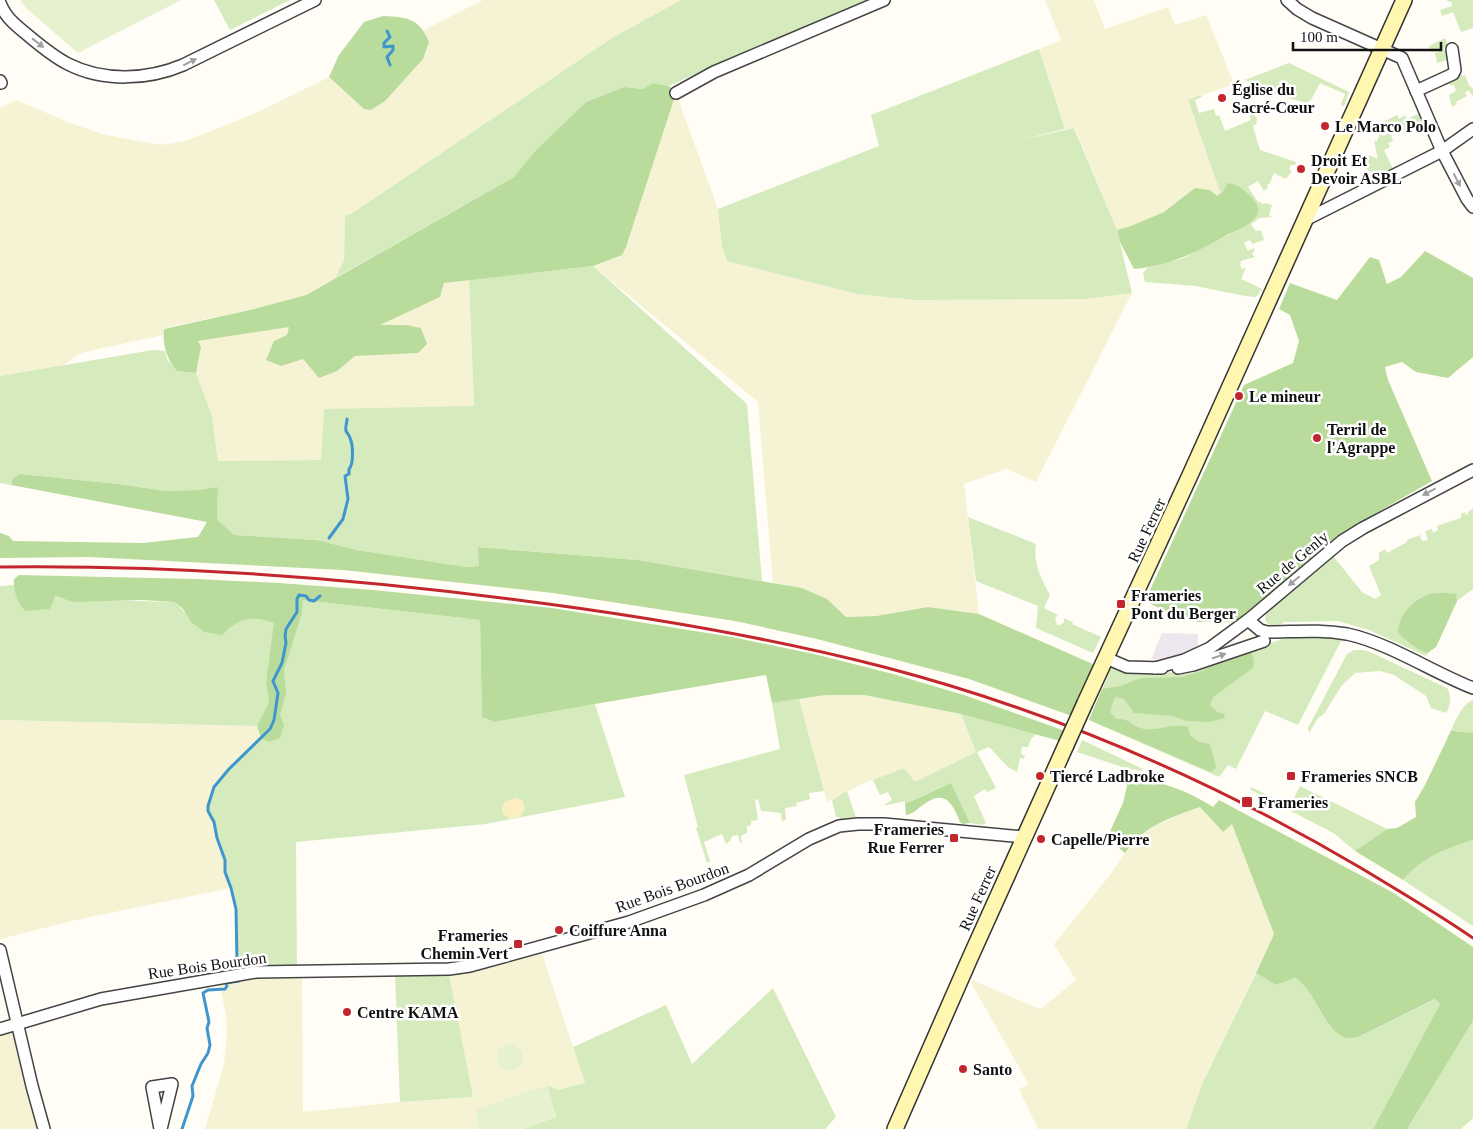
<svg xmlns="http://www.w3.org/2000/svg" width="1473" height="1129" viewBox="0 0 1473 1129" font-family="Georgia,serif">
	<style>
		.industrial { fill: #eee6ef }
		.farmland { fill: #f6f3d4 }
		.green { fill: #d5ebbd }
		.forest { fill: #b9dc9c }
		.sand { fill: #fbeec1 }
		.pitch { fill: #e6f2cf }
		.lines { fill: none; stroke-linecap: round; stroke-linejoin: round }
		.stream { stroke: #3f96cf; stroke-width: 3 }
		.minor-casing { stroke: #444; stroke-width: 14 }
		.secondary-casing { stroke: #333; stroke-width: 18 }
		.minor { stroke: #fff; stroke-width: 11 }
		.secondary { stroke: #fff6b0; stroke-width: 15 }
		.rail { stroke: #c4262e; stroke-width: 3 }
		.secondary-bridge-casing { stroke: #333; stroke-width: 18; stroke-linecap: butt }
		.secondary-bridge { stroke: #fff6b0; stroke-width: 15 }
		.oneway { fill: #a0a0a0 }
		.poi-dot { fill: #c4262e; stroke: #fff; stroke-width: 2 }
		.labels { text-anchor: middle; stroke-width: 5; stroke-linejoin: round; paint-order: stroke }
		.poi-label { font-size: 16px; font-weight: bold; fill: #111; stroke: #fff; text-anchor: start }
		.street-label { font-size: 16px; fill: #111; stroke: #fff }
	</style>
	<rect width="100%" height="100%" fill="#fffdf5"/>
	<!-- industrial -->
	<polygon class="industrial" points="1162,633 1198,634 1198,649 1191,653 1173,658 1151,660"/>
	<!-- farmland -->
	<g class="farmland">
		<polygon points="483,0 681,0 612,38 351,214 345,215 344,260 335,278 305,295 250,310 164,328 163,335 81,353 62,366 0,376 0,108 16,100 68,122 102,134 160,145 184,141 222,127 260,111 329,77 364,109 429,42 424,30"/>
		<polygon points="1045,0 1094,0 1105,29 1168,7 1175,25 1206,15 1234,84 1188,100 1223,201 1117,230 1075,128 1065,129 1039,49 1061,40"/>
		<polygon points="676,93 718,209 722,247 727,261 857,294 915,300 1088,299 1132,293 1036,482 1006,469 964,484 979,614 928,607 876,616 845,617 827,599 802,588 773,583 758,402 593,266 621,255 626,247"/>
		<polygon points="469,279 474,406 456,407 321,460 218,461 212,416 196,373 201,347 198,341 321,322 444,283"/>
		<polygon points="826,695 864,695 961,714 976,752 915,783 904,768 860,785 827,802 799,699"/>
		<polygon points="0,720 257,726 261,738 229,769 214,787 210,797 208,811 214,822 217,838 225,860 225,872 231,888 76,920 0,939"/>
		<polygon points="1200,807 1223,832 1232,823 1274,934 1203,1082 1186,1129 1038,1129 1019,1090 1028,1083 971,983 973,980 974,981 1040,1009 1076,980 1054,944 1110,875 1134,840 1157,824"/>
		<polygon points="542,954 585,1083 475,1110 479,1129 205,1129 224,1064 227,1036 226,1015 218,977 297,971 302,978 303,1112 400,1102 472,1097 449,975"/>
		<polygon points="17,1023 44,1129 0,1129 0,1029"/>
	</g>
	<!-- green -->
	<g class="green">
		<polygon points="214,0 290,0 230,30"/>
		<polygon points="681,0 874,0 724,61 669,86 653,83 643,89 624,87 586,102 535,151 514,177 335,278 344,260 345,215 351,214 612,38"/>
		<polygon points="1447,0 1473,0 1473,28 1461,32 1453,12 1442,16 1440,10 1452,6 1451,1 1448,2"/>
		<polygon points="1445,38 1448,45 1444,48 1446,52 1449,50 1450,59 1437,63 1435,53 1439,51 1438,50 1432,52 1429,46"/>
		<polygon points="1039,49 1065,129 1012,142 1074,128 1117,230 1132,293 1088,299 915,300 857,294 727,261 722,247 718,209 879,146 871,115"/>
		<polygon points="1289,63 1349,92 1344,106 1342,106 1341,104 1345,94 1320,83 1311,100 1306,103 1274,94 1245,80"/>
		<polygon points="1461,74 1462,76 1465,75 1469,85 1473,89 1473,96 1468,90 1465,93 1467,96 1456,102 1457,104 1452,107 1449,95 1456,91 1454,85 1451,86 1450,84 1447,85 1446,81"/>
		<polygon points="1201,95 1202,97 1195,100 1199,113 1214,109 1216,116 1219,115 1225,131 1251,120 1249,111 1252,111 1257,119 1256,125 1254,124 1253,127 1260,150 1296,162 1295,165 1291,165 1289,169 1292,171 1286,179 1274,173 1270,183 1267,185 1268,188 1264,191 1258,181 1248,187 1258,202 1261,202 1262,204 1266,203 1272,205 1269,215 1272,217 1260,218 1251,224 1256,231 1261,230 1264,240 1252,244 1250,240 1244,243 1248,251 1254,248 1255,250 1252,254 1255,257 1241,261 1240,266 1242,269 1246,268 1241,279 1262,289 1256,297 1245,296 1195,286 1145,282 1143,273 1147,268 1184,258 1230,234 1230,187 1220,192 1188,100"/>
		<polygon points="1402,112 1407,119 1420,113 1427,129 1418,133 1412,123 1409,125 1412,130 1405,133 1404,132 1397,135 1396,131 1390,132 1393,141 1388,143 1390,147 1384,150 1393,169 1378,176 1363,167 1368,155 1378,159 1374,141 1377,141 1380,134 1384,136 1390,132 1385,121 1397,115 1399,119 1404,116"/>
		<polygon points="593,266 747,404 762,581 638,560 479,547 479,566 466,567 357,550 317,540 234,535 217,519 218,487 196,490 166,491 118,484 20,474 13,478 11,485 0,483 0,376 153,350 165,351 167,359 177,371 196,373 212,416 218,461 321,460 324,409 474,406 469,279 522,274"/>
		<polygon points="1473,508 1473,589 1457,601 1436,647 1428,653 1426,656 1369,630 1338,621 1285,622 1278,626 1270,626 1265,620 1266,614 1334,557 1362,592 1375,599 1381,595 1369,566 1379,560 1379,553 1385,549 1387,553 1407,542 1407,540 1420,535 1422,541 1428,540 1425,531 1432,529 1433,533 1438,530 1437,526 1461,518 1461,514 1465,512 1466,515 1468,514 1468,512"/>
		<path d="M968 517 1036 544C1033 564 1041 578 1050 595L1044 608 1058 615 1055 618 1057 625H1060L1064 622V618L1073 622 1072 624 1101 637 1093 653 1036 628 1038 606 976 581Z"/>
		<path d="M14 585 15 591 54 596 62 599 175 602C196 622 189 630 222 634 240 618 251 614 275 623L266 682 269 702 257 726 0 720V586Z"/>
		<polygon points="303,600 480,620 482,717 494,722 595,704 625,797 486,824 296,842 297,971 238,974 236,951 236,909 231,888 225,872 225,860 217,838 214,822 208,811 208,806 214,787 229,769 270,729 275,687"/>
		<path d="M1294 635 1343 637 1298 725 1265 711 1236 769 1228 765 1219 777 1089 720 1112 666C1170 689 1238 653 1294 635Z"/>
		<path d="M1354 650H1363L1370 652 1447 688C1452 697 1451 704 1446 713L1431 708 1426 696 1394 675 1380 671 1355 673 1342 685 1324 714 1318 718 1309 733 1308 728 1347 654Z"/>
		<polygon points="799,699 824,791 809,793 810,799 796,803 797,806 785,808 786,820 782,821 781,813 761,811 758,799 755,800 758,820 751,821 751,825 747,826 747,833 741,836 742,842 740,843 738,835 732,836 730,841 726,844 722,834 704,842 710,861 707,863 696,828 698,827 684,775 780,749 772,703"/>
		<path d="M1473 700V747L1447 738C1454 726 1460 705 1473 700Z"/>
		<polygon points="961,714 1035,734 1034,737 1032,737 1028,747 1022,747 1021,754 1025,756 1024,759 1020,758 1017,772 1008,767 989,747 977,752 996,788 987,792 985,789 974,796 986,823 982,825 970,823 951,783 906,803 905,801 883,806 892,800 888,792 880,795 873,780 904,768 915,782 976,752"/>
		<polygon points="1082,740 1143,769 1142,771 1122,767 1077,752"/>
		<polygon points="1300,786 1387,829 1355,851 1335,834 1251,790 1251,787 1290,806"/>
		<polygon points="847,791 856,817 840,820 839,817 836,817 832,800"/>
		<path d="M1473 840V926L1403 880C1423 857 1445 849 1473 840Z"/>
		<polygon points="1256,973 1276,985 1295,978 1302,982 1360,1036 1436,999 1440,1004 1373,1129 1186,1129 1203,1082"/>
		<polygon points="395,975 449,975 473,1097 400,1102"/>
		<polygon points="773,988 836,1117 825,1129 522,1129 556,1117 547,1085 558,1090 585,1083 573,1047 666,1005 692,1064"/>
		<polygon points="1473,1021 1473,1118 1461,1129 1407,1129"/>
	</g>
	<!-- forest -->
	<g class="forest">
		<path d="M383 16C407 17 419 18 429 42L423 59 385 101 371 110 364 109 329 77 339 55 364 22Z"/>
		<path d="M653 83 669 86 676 93 626 247 622 255 593 266 444 283 440 297 380 325H406L421 328 427 344 418 353 355 356 337 371 319 378 303 359 281 366 266 360 274 341 287 335 289 327 198 341 201 347 196 373 177 371C167 359 162 345 164 329L250 310 306 295 514 177 535 151 586 102 624 87 643 89Z"/>
		<path d="M1228 183C1240 185 1245 191 1253 199 1270 219 1240 228 1227 235 1198 252 1169 266 1134 269L1120 242 1117 230 1131 226 1164 212 1195 188 1210 190 1217 196 1223 191Z"/>
		<polygon points="1425,251 1473,278 1473,357 1448,378 1416,372 1402,362 1385,367 1388,380 1432,481 1345,531 1235,622 1198,622 1165,611 1145,601 1244,385 1293,363 1299,341 1290,315 1279,309 1290,283 1337,300 1370,257 1379,260 1387,284 1401,277"/>
		<polygon points="20,474 118,484 166,491 196,490 218,487 217,519 234,535 317,540 357,550 466,567 479,566 478,547 638,560 802,588 827,599 846,617 876,616 928,607 979,614 1095,665 1072,716 969,679 817,639 735,621 553,593 343,570 88,557 0,558 0,533 9,536 13,541 143,543 198,537 207,522 11,485 13,478"/>
		<path d="M19 575 196 579 279 583 373 590 552 608 732 637 814 654 893 674 964 695 1065 731 1060 741 961 714 864 695H826L772 703 766 675 595 704 494 722 482 717 480 620 303 600 302 613 284 670 286 693 280 715 284 725 280 738 269 742 261 738 257 726 269 702 266 682 274 623C252 615 239 618 222 635L204 632 191 622 183 609 175 602 142 600 73 602 55 596 50 609 25 611C17 602 13 590 14 579Z"/>
		<path d="M1456 594 1457 601 1436 647 1427 653C1417 649 1404 640 1398 632 1399 615 1411 602 1427 595 1435 592 1447 593 1456 594Z"/>
		<path d="M1250 650 1254 660 1253 668 1213 697 1210 705 1217 712 1224 714 1225 718 1209 722 1187 721 1172 716 1134 713 1124 699 1115 697 1110 712 1116 719C1131 718 1132 727 1145 729 1160 731 1172 723 1188 727L1190 735 1199 742 1210 744 1216 767 1211 772 1089 720 1102 689 1121 686 1141 678 1182 677 1202 671 1233 655Z"/>
		<path d="M1451 731 1473 733V840C1445 849 1423 857 1403 880L1355 851 1387 829 1397 828 1416 817 1415 802 1425 785Z"/>
		<path d="M1129 777C1160 781 1187 790 1213 807L1219 800 1392 892 1473 947V1021L1407 1129H1373L1440 1004 1435 999 1360 1036C1357 1037 1352 1038 1349 1038 1326 1037 1316 989 1295 978L1276 985 1256 973 1274 934 1232 824 1223 832 1200 807C1170 818 1144 825 1125 853L1107 838 1123 803Z"/>
		<path d="M951 783 970 823 963 824 960 822C952 802 944 789 923 805 917 809 913 814 906 815L905 801 907 803Z"/>
	</g>
	<!-- sand -->
	<polygon class="sand" points="517,798 523,801 525,810 520,817 510,819 503,814 502,809 505,801"/>
	<!-- pitch -->
	<g class="pitch">
		<polygon points="20,0 181,0 78,53 27,9"/>
		<circle cx="510" cy="1057" r="13"/>
		<polygon points="547,1085 556,1117 522,1129 479,1129 475,1110"/>
	</g>
	<g class="lines">
		<!-- stream -->
		<g class="stream">
			<polyline points="387,31 390,37 384,43 384,47 393,46 393,50 387,57 390,65"/>
			<path d="M329 538 343 519 348 499 345 476 349 474V469C354 464 353 444 350 438 349 434 348 435 346 431 345 427 347 423 347 419"/>
			<polyline points="237,963 236,909 231,888 225,872 225,860 217,838 214,822 208,811 208,806 214,787 229,769 270,729 274,720 278,693 273,681 282,663 286,643 285,636 286,629 297,612 297,599 299,595 306,596 309,600 314,601 320,596"/>
			<polyline points="182,1129 193,1096 192,1086 201,1064 208,1053 210,1045 207,1028 209,1022 203,993 208,990 225,989 227,986 226,983 239,981"/>
		</g>
		<!-- minor casing -->
		<g class="minor-casing">
			<g id="minor">
				<polyline points="1287,0 1297,9 1312,18 1402,58 1442,151 1467,199 1473,207"/>
				<path d="M0 3C6 19 18 27 30 37 42 47 54 57 68 64 103 82 148 80 183 65L315 0"/>
				<polyline points="0,81 1,83"/>
				<polyline points="1416,91 1453,74 1455,70 1452,49"/>
				<polyline points="676,93 714,72 884,0"/>
				<polyline points="1305,220 1442,151 1473,129"/>
				<path d="M1248 620 1260 630 1267 632C1294 632 1319 629 1347 634 1389 643 1432 672 1473 688"/>
				<polyline points="1106,658 1127,667 1162,668"/>
				<polyline points="1155,668 1184,660 1210,648 1248,620 1342,541 1363,528 1473,470"/>
				<polyline points="1178,668 1193,665 1264,641"/>
				<polyline points="0,950 32,1086 44,1129"/>
				<polyline points="0,1029 101,999 256,972 449,969 470,966 629,922 704,895 749,875 809,839 839,826 858,824 884,824 1024,837"/>
				<polyline points="160,1129 152,1087 172,1084 161,1129"/>
			</g>
		</g>
		<!-- secondary casing -->
		<g class="secondary-casing">
			<g id="secondary">
				<polyline points="1085,703 1191,473 1404,0"/>
				<polyline points="895,1129 970,958 1066,745"/>
			</g>
		</g>
		<!-- minor -->
		<use href="#minor" class="minor"/>
		<!-- secondary -->
		<use href="#secondary" class="secondary"/>
		<!-- rail -->
		<path class="rail" d="M0 567C171 565 341 577 510 599 636 615 761 635 884 667 1052 711 1212 780 1361 868 1399 891 1437 913 1473 938"/>
		<!-- secondary-bridge casing -->
		<g class="secondary-bridge-casing">
			<polyline id="secondary-bridge" points="1066,745 1085,703"/>
		</g>
		<!-- secondary-bridge -->
		<use href="#secondary-bridge" class="secondary-bridge"/>
	</g>
	<!-- one-way arrows -->
	<defs><path id="oneway-solid" d="M-6-.8H1V-3.2L6.5 0L1 3.2V.8H-6Z" transform="scale(1.25)"/></defs>
	<g class="oneway">
		<use href="#oneway-solid" transform="translate(38 43) rotate(38)"/>
		<use href="#oneway-solid" transform="translate(190 62) rotate(-26)"/>
		<use href="#oneway-solid" transform="translate(1457 180) rotate(63)"/>
		<use href="#oneway-solid" transform="translate(1429 492) rotate(152)"/>
		<use href="#oneway-solid" transform="translate(1294 581) rotate(140)"/>
		<use href="#oneway-solid" transform="translate(1219 656) rotate(-19)"/>
	</g>
	<!-- markers -->
	<g class="poi-dot">
		<circle cx="1222" cy="98" r="5"/>
		<circle cx="1325" cy="126" r="5"/>
		<circle cx="1301" cy="169" r="5"/>
		<circle cx="1239" cy="396" r="5"/>
		<circle cx="1317" cy="438" r="5"/>
		<rect x="1116" y="599" width="10" height="10" rx="2.5"/>
		<circle cx="1040" cy="776" r="5"/>
		<rect x="1286" y="771" width="10" height="10" rx="2.5"/>
		<rect x="1241" y="796" width="12" height="12" rx="2.5"/>
		<rect x="949" y="833" width="10" height="10" rx="2.5"/>
		<circle cx="1041" cy="839" r="5"/>
		<circle cx="559" cy="930" r="5"/>
		<rect x="513" y="939" width="10" height="10" rx="2.5"/>
		<circle cx="347" cy="1012" r="5"/>
		<circle cx="963" cy="1069" r="5"/>
	</g>
	<g class="labels">
		<!-- poi labels -->
		<g class="poi-label">
			<text x="1232" y="95">Église du<tspan x="1232" dy="18">Sacré-Cœur</tspan></text>
			<text x="1335" y="132">Le Marco Polo</text>
			<text x="1311" y="166">Droit Et<tspan x="1311" dy="18">Devoir ASBL</tspan></text>
			<text x="1249" y="402">Le mineur</text>
			<text x="1327" y="435">Terril de<tspan x="1327" dy="18">l'Agrappe</tspan></text>
			<text x="1131" y="601">Frameries<tspan x="1131" dy="18">Pont du Berger</tspan></text>
			<text x="1050" y="782">Tiercé Ladbroke</text>
			<text x="1301" y="782">Frameries SNCB</text>
			<text x="1258" y="808">Frameries</text>
			<text x="944" y="835" text-anchor="end">Frameries<tspan x="944" dy="18">Rue Ferrer</tspan></text>
			<text x="1051" y="845">Capelle/Pierre</text>
			<text x="569" y="936">Coiffure Anna</text>
			<text x="508" y="941" text-anchor="end">Frameries<tspan x="508" dy="18">Chemin Vert</tspan></text>
			<text x="357" y="1018">Centre KAMA</text>
			<text x="973" y="1075">Santo</text>
		</g>
		<!-- street labels -->
		<g class="street-label">
			<text transform="translate(1146 530) rotate(-65)" y="6">Rue Ferrer</text>
			<text transform="translate(1292 562) rotate(-40)" y="6">Rue de Genly</text>
			<text transform="translate(672 887) rotate(-20)" y="6">Rue Bois Bourdon</text>
			<text transform="translate(977 898) rotate(-66)" y="6">Rue Ferrer</text>
			<text transform="translate(207 965) rotate(-8)" y="6">Rue Bois Bourdon</text>
		</g>
	</g>
	<!-- scale -->
	<path d="M1293 42v8h148v-8" fill="none" stroke="#111111" stroke-width="2.5"/>
	<text x="1300" y="42" font-size="15" fill="#111111" stroke="#ffffff" stroke-width="4" paint-order="stroke">100 m</text>
</svg>
